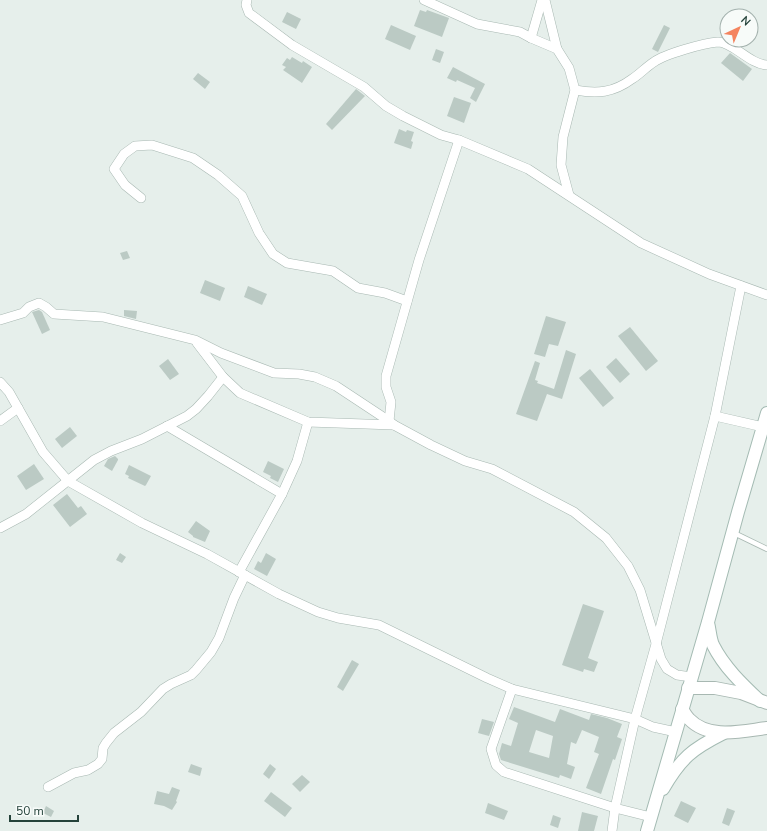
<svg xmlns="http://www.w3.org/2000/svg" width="767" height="831" viewBox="0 0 767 831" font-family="'Nunito Sans',sans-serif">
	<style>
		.building { fill: #bbcac4; fill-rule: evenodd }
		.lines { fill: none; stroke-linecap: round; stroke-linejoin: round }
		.service-casing { stroke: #a8b8b2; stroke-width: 6 }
		.minor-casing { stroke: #a8b8b2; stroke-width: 10 }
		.tertiary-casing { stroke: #a8b8b2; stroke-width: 14 }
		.secondary-casing { stroke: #a4bbb3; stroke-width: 14 }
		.service { stroke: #fff; stroke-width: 4.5 }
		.minor { stroke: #fff; stroke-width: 9 }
		.tertiary { stroke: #fff; stroke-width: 12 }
		.secondary { stroke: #fff; stroke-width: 12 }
	</style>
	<rect width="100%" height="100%" fill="#e6efeb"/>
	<!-- building -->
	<g class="building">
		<polygon points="420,10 426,12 427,10 449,18 442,37 414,26"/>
		<polygon points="287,12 301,19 296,29 282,22"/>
		<polygon points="391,25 416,36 410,50 385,39"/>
		<polygon points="664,25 670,28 658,52 652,49"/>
		<polygon points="436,49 444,52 440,63 432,60"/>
		<polygon points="730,53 752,69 743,81 721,63"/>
		<polygon points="292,57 302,63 303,61 312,67 302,83 283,70 286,67 282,65 287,58 290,60"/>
		<polygon points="453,67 485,84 476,102 470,98 475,88 457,80 456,82 447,78"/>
		<polygon points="198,73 210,82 205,89 193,79"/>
		<polygon points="356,89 365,96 332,130 326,124"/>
		<polygon points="454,97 471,103 464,123 447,116"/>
		<polygon points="399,129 406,132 407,130 414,132 411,141 413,142 411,149 394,143"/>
		<polygon points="127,251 130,258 123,260 120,253"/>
		<polygon points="205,280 225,288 220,301 200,293"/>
		<polygon points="248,286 267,294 262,305 244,297"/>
		<polygon points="39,310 42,312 50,330 42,334 32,312"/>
		<polygon points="124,310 137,311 136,319 124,316"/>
		<polygon points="546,316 566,322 558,346 549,344 545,357 534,354"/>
		<polygon points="630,327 658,361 646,371 618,336"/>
		<polygon points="566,350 576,354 562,399 547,394 537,421 516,414 535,361 540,363 535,380 538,381 537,383 554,389"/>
		<polygon points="616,358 630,374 620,383 606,367"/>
		<polygon points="168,359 179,374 170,380 159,366"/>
		<polygon points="590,369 614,398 603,407 579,378"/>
		<polygon points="70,427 77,436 62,448 55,439"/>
		<polygon points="115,456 118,459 118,460 112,471 104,466 108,459"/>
		<polygon points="268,461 284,469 278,482 270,478 271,476 263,472"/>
		<polygon points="34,464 44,479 26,490 17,476"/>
		<polygon points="129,465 151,476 146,485 145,486 128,478 129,476 125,474"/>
		<polygon points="67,494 78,508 81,506 87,514 70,527 53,505"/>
		<polygon points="196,521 210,531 205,542 193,537 193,536 188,532"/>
		<polygon points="120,553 126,557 122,563 116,560"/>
		<polygon points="266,553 276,559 267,576 254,569 258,561 261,563"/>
		<polygon points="583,604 604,611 588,658 598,662 594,672 584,669 583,672 562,665"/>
		<polygon points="352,660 359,664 343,691 337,687"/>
		<path d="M514 707 555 722 560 709 589 720 591 714 607 718 622 724 617 737 622 739 615 760 613 759 601 794 586 788 599 754 594 752 599 737 582 730 576 744 571 742 567 764 575 767 571 779 560 775 559 778 501 760 499 754 502 743 511 746 518 723 509 719ZM536 730 553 736 549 758 529 752Z"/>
		<polygon points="482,719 494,722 489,736 478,733"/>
		<polygon points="191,764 202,768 200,776 188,772"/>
		<polygon points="270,764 276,769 269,779 263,774"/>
		<polygon points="302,775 310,782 300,792 292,784"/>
		<polygon points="172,787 180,790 176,801 177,802 172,810 164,806 154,804 157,791 169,794"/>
		<polygon points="271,792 292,808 285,817 264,801"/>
		<polygon points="681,801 696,808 688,823 674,816"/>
		<polygon points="488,803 508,811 504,820 485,813"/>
		<polygon points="46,806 54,811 51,817 43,813"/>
		<polygon points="727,808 735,811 729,826 722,823"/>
		<polygon points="582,812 598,816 594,831 578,831"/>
		<polygon points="553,815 561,818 558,828 550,825"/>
	</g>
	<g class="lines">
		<!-- service casing -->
		<g class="service-casing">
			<polyline id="service" points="734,533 767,549"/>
		</g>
		<!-- minor casing -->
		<g class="minor-casing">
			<g id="minor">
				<polyline points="247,0 246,5 249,13 292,45 364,87 386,106 403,116 441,135 459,140 528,169 641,243 709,274 767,295"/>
				<polyline points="424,0 477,24 520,32 531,38 557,49"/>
				<polyline points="545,0 557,49 569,68 575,90 563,137 561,165 569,195"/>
				<polyline points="531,38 542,0"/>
				<path d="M575 90C597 94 613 93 632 79 640 74 646 67 654 62 665 54 704 43 718 42 733 42 749 64 767 65"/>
				<polyline points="141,198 125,185 114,169 124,154 135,146 152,145 193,158 218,175 242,196 259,233 273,254 287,263 333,271 358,288 385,293 407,301"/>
				<polyline points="0,320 23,313 29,307 39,303 46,307 54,314 103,317 195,340 221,353 274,373 299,374 315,377 336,386 389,421 394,425 431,445 465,461 492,469 574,512 606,538 628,566 640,590 661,659 667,669 677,675 692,677"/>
				<polyline points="197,343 223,377 240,393 308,422 394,425"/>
				<polyline points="0,382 9,392 43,452 68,481 142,523 207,554 279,594 318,612 338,618 379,625 487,678 512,689 635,719 653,727 676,732"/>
				<polyline points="715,416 763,427"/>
				<polyline points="0,421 18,408"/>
				<polyline points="389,421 391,402 386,387 386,376 419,260 459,140"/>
				<polyline points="167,426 282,494"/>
				<polyline points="0,528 26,514 94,460 111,451 142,439 187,416 196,409 208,396 223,377"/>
				<polyline points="239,572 282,494 297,461 308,422"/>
				<polyline points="512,689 491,749 496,765 504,772 615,808 651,817"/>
				<polyline points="48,787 74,773 88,770 98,764 102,759 103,748 106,743 114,733 141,712 163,689 171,684 191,675 196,670 211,652 219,638 234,598 245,575"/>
				<polyline points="612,831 615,808 635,719 656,644 715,416 741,286"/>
			</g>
		</g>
		<!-- tertiary casing -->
		<g class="tertiary-casing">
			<g id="tertiary">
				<polyline points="688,688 715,688 741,693 767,703"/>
				<path d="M682 709C684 712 686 716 689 719 709 740 742 731 767 728"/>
			</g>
		</g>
		<!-- secondary casing -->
		<g class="secondary-casing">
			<g id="secondary">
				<path d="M708 623C710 630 710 638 713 645 724 667 742 684 760 701"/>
				<path d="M663 789C681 758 692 749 724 733"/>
				<polyline points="647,831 708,622 738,512 767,413"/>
			</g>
		</g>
		<!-- service -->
		<use href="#service" class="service"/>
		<!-- minor -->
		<use href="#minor" class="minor"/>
		<!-- tertiary -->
		<use href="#tertiary" class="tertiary"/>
		<!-- secondary -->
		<use href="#secondary" class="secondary"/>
	</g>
	<!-- north arrow -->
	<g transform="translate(739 28) rotate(44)"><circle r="19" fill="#f7fbf9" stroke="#a3b1ad"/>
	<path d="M0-3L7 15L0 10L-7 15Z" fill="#f4845f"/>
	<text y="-6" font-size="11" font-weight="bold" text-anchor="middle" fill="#24423a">N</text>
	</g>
	<!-- scale -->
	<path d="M10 815v6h68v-6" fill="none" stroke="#24423a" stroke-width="2"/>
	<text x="16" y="815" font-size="12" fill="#24423a" stroke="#f7fbf9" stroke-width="3" paint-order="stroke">50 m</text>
</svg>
